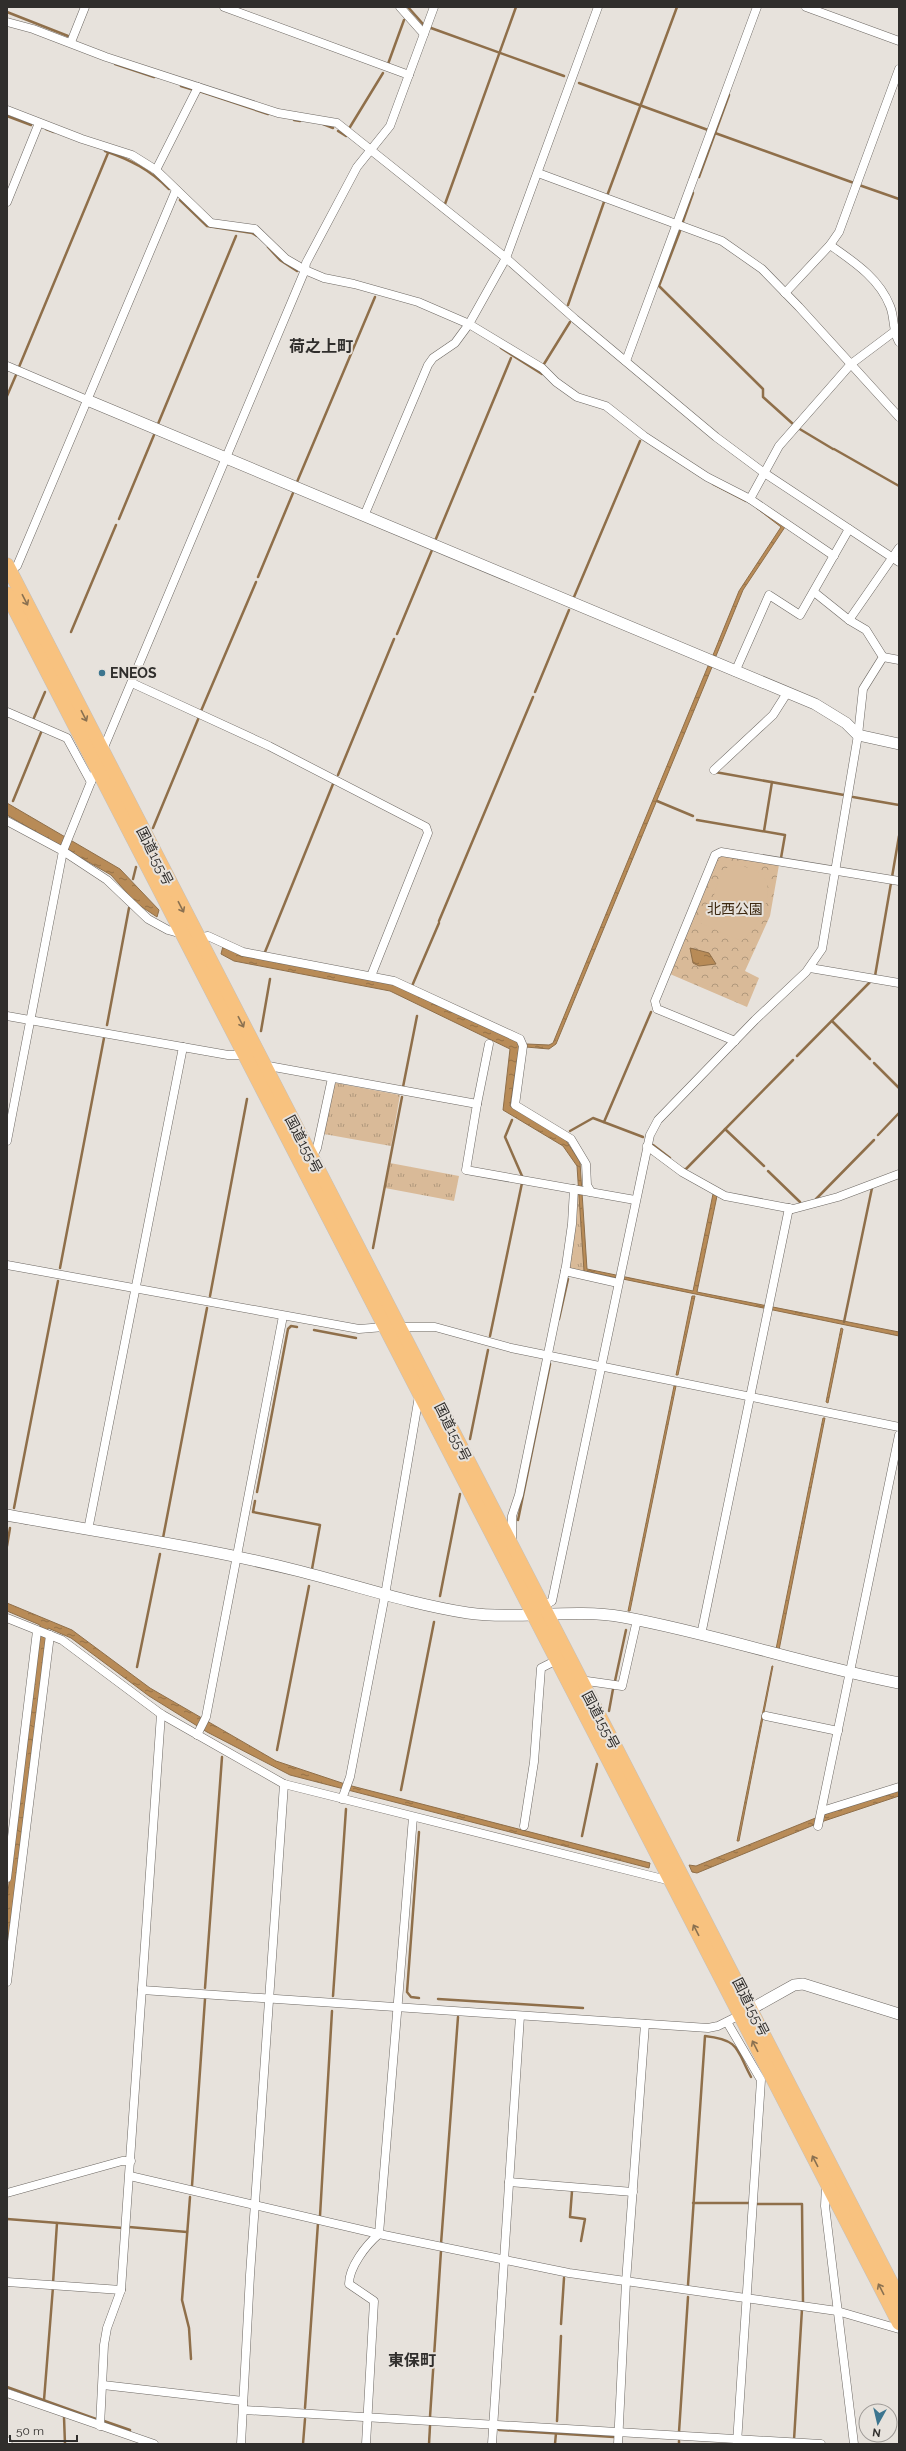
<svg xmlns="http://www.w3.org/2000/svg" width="906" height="2451" viewBox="0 0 906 2451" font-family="Raleway,'Noto Sans JP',sans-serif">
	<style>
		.grass { fill: url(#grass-tufts) }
		.park { fill: url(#park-crowns) }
		.garden { fill: #d9ba98 }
		.water { fill: url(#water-ripples); stroke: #8f6f4a }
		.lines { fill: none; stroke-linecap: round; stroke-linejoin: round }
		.stream { stroke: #8f6f4a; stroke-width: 2.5 }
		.minor-casing { stroke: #6d6863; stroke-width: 9 }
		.tertiary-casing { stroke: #6d6863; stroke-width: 12 }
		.trunk-casing { stroke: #c1c0c0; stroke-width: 15 }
		.minor { stroke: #fff; stroke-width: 8 }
		.tertiary { stroke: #fff; stroke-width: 11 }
		.trunk { stroke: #f8c27f; stroke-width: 14 }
		.oneway { stroke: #8a7151 }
		.poi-dot { fill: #3c758f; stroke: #e7e2dc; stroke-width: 1.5 }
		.labels { text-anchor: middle; stroke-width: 4; stroke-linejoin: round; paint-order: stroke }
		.poi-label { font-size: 14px; font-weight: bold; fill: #302e2c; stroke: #e7e2dc; text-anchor: start }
		.street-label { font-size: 14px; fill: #302e2c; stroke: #e7e2dc }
		.park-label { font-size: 14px; fill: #3d2911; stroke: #e7e2dc }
		.quarter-label { font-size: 16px; font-weight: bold; fill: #302e2c; stroke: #e7e2dc }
	</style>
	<defs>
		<pattern id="grass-tufts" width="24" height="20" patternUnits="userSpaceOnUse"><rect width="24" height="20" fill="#d9ba98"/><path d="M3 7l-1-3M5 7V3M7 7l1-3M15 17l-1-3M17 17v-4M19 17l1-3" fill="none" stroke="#b0987c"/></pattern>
		<pattern id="park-crowns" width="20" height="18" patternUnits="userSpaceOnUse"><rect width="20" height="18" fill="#d9ba98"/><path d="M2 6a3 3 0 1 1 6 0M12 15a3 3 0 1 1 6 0" fill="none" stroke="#b0987c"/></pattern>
		<pattern id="water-ripples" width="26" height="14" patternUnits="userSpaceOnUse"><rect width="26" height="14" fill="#b88b57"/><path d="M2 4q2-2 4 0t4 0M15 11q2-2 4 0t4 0" fill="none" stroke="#967248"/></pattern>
	</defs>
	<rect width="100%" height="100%" fill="#e7e2dc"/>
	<!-- grass -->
	<g class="grass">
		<polygon points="336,1083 400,1095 391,1146 324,1134 333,1085"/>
		<polygon points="390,1163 459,1176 454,1201 385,1188"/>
		<polygon points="575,1193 579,1193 584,1271 568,1270"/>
	</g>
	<!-- park -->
	<polygon class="park" points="722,855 779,865 770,916 745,971 759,978 747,1007 670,974 718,858"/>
	<!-- garden -->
	<path class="garden" d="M736 865C744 867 754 868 760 873 780 889 757 930 741 941L700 923C703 915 709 909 712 901 718 887 717 867 736 865Z"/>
	<!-- water -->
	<g class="water">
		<polygon points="755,507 785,527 743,590 716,656 713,655 739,591 781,527"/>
		<polygon points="708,666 712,667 556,1044 549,1049 526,1047 527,1044 549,1045 553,1043"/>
		<polygon points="7,803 120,869 159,910 157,917 136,903 111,875 7,815"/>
		<polygon points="223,946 392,982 520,1042 510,1106 565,1139 580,1162 587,1269 693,1291 713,1194 717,1196 697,1292 899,1332 899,1336 584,1271 577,1166 563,1146 503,1110 510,1049 390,991 234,961 221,954"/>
		<polygon points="690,948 709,953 716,964 699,966 693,963"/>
		<polygon points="692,1296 695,1296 678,1375 676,1375"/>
		<polygon points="841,1328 843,1329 828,1403 826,1402"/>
		<polygon points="674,1386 676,1386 630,1611 628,1611"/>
		<polygon points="823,1418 825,1418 779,1650 776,1649"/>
		<polygon points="7,1603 72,1630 150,1688 276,1761 348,1785 650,1863 649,1868 290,1775 207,1732 149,1696 71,1638 48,1628 7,1956 7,1900 40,1625 7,1611"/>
		<polygon points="773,1666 739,1841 737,1841 772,1666"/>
		<polygon points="899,1790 899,1796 821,1822 697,1873 692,1872 689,1865 696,1866 823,1815"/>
	</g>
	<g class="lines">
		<!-- stream -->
		<g class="stream">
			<polyline points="408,7 423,24"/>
			<polyline points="7,12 68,36"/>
			<polyline points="431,28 564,76"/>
			<polyline points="115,64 154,77"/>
			<polyline points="388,64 404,20"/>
			<polyline points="579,83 708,130"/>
			<polyline points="181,86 194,90"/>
			<polyline points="199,91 268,114"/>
			<polyline points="7,116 31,125"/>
			<polyline points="294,120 300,121"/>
			<polyline points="323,124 333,128"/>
			<polyline points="350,127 383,73"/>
			<polyline points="46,129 54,132"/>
			<polyline points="338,131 346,136"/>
			<polyline points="715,133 854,183"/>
			<path d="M105 151C131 160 150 170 169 189"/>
			<polyline points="699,177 729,95"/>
			<polyline points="859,185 899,199"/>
			<polyline points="607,196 677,7"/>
			<polyline points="180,200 207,226 252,233 257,236"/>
			<polyline points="445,204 516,7"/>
			<polyline points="682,224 693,193"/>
			<polyline points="680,231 659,286 763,389 763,397 793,424"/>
			<polyline points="268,247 280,260 297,271"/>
			<polyline points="568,305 604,202"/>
			<polyline points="501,348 542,374"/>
			<polyline points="544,364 570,322"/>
			<polyline points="19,367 108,153"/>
			<polyline points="7,396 16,375"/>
			<polyline points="158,424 236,236"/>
			<polyline points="798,428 833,449"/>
			<polyline points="834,449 899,486"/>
			<polyline points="297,482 375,297"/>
			<polyline points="713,484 746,501"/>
			<polyline points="119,519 154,435"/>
			<polyline points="435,541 511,358"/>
			<polyline points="258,577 293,493"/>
			<polyline points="574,597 640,441"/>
			<polyline points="71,632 116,525"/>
			<polyline points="397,634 432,550"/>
			<polyline points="535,692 569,610"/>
			<polyline points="201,711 256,582"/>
			<polyline points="35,721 33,720 45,692"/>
			<polyline points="715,772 844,795"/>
			<polyline points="338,775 394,639"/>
			<polyline points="853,797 899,805"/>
			<polyline points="13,801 42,730"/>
			<polyline points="657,801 693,816"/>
			<polyline points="697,820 785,835 781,858"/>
			<polyline points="153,828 199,717"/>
			<polyline points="764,831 772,782"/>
			<polyline points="892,877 899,836"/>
			<polyline points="133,879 136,867"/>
			<polyline points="439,921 533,697"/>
			<polyline points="265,952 333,784"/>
			<polyline points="875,976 891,883"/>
			<polyline points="412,986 439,923"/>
			<polyline points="832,1021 870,1059"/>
			<polyline points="107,1025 129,908"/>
			<polyline points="261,1031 270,979"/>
			<polyline points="797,1056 871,981"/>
			<polyline points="874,1063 899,1088"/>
			<polyline points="403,1087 417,1016"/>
			<polyline points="512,1120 505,1137 522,1176"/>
			<polyline points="604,1122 651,1012"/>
			<polyline points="725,1129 764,1166"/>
			<polyline points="570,1131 593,1118 643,1137"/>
			<polyline points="878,1135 899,1113"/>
			<polyline points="653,1145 670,1158"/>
			<polyline points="684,1169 685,1170 793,1060"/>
			<polyline points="768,1171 800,1202"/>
			<polyline points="816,1199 874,1140"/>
			<polyline points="373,1248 402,1097"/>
			<polyline points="60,1268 104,1038"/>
			<polyline points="210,1296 247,1099"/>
			<polyline points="559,1319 568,1279"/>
			<polyline points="844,1322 872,1188"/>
			<polyline points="314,1330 356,1338"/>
			<polyline points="490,1336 522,1183"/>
			<polyline points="470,1439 488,1350"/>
			<polyline points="257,1492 288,1329 291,1326 297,1327"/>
			<polyline points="255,1501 253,1512 320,1525 312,1569"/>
			<polyline points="14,1508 58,1281"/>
			<polyline points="518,1520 550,1364"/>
			<polyline points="163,1538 207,1308"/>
			<polyline points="7,1546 10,1528"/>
			<polyline points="440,1596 460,1494"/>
			<polyline points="137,1667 160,1554"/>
			<polyline points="615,1681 626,1630"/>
			<polyline points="609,1711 613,1689"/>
			<polyline points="277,1750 309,1586"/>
			<polyline points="401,1790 434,1622"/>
			<polyline points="582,1836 597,1764"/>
			<polyline points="205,1988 222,1757"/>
			<polyline points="333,1996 346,1809"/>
			<polyline points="419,1998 411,1997 407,1992 419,1832"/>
			<polyline points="438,1999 583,2008"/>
			<polyline points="192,2186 205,1999"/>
			<polyline points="572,2191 570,2217 585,2219 581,2241"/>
			<polyline points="190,2197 182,2300 189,2328 191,2359"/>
			<polyline points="693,2203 750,2203"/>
			<polyline points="756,2204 802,2204 803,2303"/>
			<polyline points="320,2216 332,2011"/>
			<polyline points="7,2219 123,2228"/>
			<polyline points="129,2227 187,2232"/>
			<polyline points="441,2244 458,2017"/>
			<polyline points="53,2283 57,2223"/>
			<path d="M688 2285 705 2036C740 2040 736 2049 751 2077"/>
			<polyline points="561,2324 564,2278"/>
			<polyline points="7,2387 96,2419"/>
			<polyline points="44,2400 53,2287"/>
			<polyline points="305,2408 318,2223"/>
			<polyline points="64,2417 65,2444"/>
			<polyline points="430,2417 441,2251"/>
			<polyline points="104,2421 130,2430"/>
			<polyline points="557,2421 561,2336"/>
			<polyline points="499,2430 614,2437"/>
			<polyline points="679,2432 688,2297"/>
			<polyline points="794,2440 802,2309"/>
			<polyline points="303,2444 305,2419"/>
			<polyline points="429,2444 430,2426"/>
			<polyline points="555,2444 556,2433"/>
			<polyline points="679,2444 679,2441"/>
		</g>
		<!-- minor casing -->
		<g class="minor-casing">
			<g id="minor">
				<polyline points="224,7 409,75"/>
				<polyline points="400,7 424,34"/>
				<polyline points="806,7 899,41"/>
				<polyline points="7,22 33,29 106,57 278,113 337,123 506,258 575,319 716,437 763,472 899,562"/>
				<polyline points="71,42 85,7"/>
				<polyline points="7,110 82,139 132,155 156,170 211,223 255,229 286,259 305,270 324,278 354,284 418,302 469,324 542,368 556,382 577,397 606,406 644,436 707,477 750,499 779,446 851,364 899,328"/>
				<polyline points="156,170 198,87"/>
				<polyline points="538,173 722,241 762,269 799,307 899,417"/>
				<polyline points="7,202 39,123"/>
				<path d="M830 245C854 262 879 278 890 306 895 318 892 330 899 342"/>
				<polyline points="785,293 830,245 839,232 899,69"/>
				<polyline points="626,361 757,7"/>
				<polyline points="7,366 87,400"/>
				<polyline points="750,499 834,556"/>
				<polyline points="364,516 428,365 433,358 455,343 469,324 506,258 598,7"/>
				<polyline points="8,572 17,566 176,190"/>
				<polyline points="814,592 849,620"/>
				<polyline points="883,657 899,660"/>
				<polyline points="735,672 769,595 800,615 849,529"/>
				<polyline points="132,683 269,746 426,827 428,833 371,976"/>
				<polyline points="7,712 67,738 91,782"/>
				<polyline points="102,752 305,270 306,263 357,167 390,126 434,7"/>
				<polyline points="714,770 773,715 787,693"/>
				<polyline points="7,821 63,851 107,880 148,919 168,930 182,934"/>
				<polyline points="197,938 208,936 243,952 394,981 520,1039 523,1046 515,1105 571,1139 586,1164 587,1185 591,1192"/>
				<polyline points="810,968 899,983"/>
				<polyline points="7,1016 228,1055 244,1055"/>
				<polyline points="735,1041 657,1009 655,1001 715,855 721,852 899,881"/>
				<polyline points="263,1065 477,1104 466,1170 635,1200"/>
				<polyline points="477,1104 489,1044"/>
				<polyline points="7,1141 63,851 97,767"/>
				<polyline points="647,1146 682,1172 725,1196 793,1209 838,1197 899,1174"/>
				<polyline points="312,1158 317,1148 332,1078"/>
				<polyline points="7,1265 359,1329 384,1327 435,1327 511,1348 899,1427"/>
				<polyline points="565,1271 618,1283"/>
				<polyline points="88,1530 183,1047"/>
				<polyline points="512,1540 512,1516 519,1495 566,1266 572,1224 574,1189"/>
				<polyline points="544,1606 552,1601 650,1135 658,1120 755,1020 806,972 822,949 858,735 863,689 883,657 866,630 849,620 899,548"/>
				<polyline points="7,1618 62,1640 161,1714 284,1784 671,1881"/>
				<polyline points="701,1635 789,1208"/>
				<polyline points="580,1680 622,1686 637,1620"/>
				<polyline points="766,1716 838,1731"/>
				<polyline points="197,1735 206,1717 283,1316"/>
				<polyline points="342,1799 350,1777 385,1595 419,1396"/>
				<polyline points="822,1811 899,1787"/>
				<polyline points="524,1826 534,1762 541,1668 557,1660"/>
				<polyline points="818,1826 899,1435"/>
				<polyline points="7,1878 37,1631"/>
				<polyline points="7,1982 50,1635"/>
				<polyline points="142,1990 708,2028 718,2026 740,2015"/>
				<polyline points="727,2022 761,2080 737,2443"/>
				<polyline points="130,2176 379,2234 569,2273 837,2311 899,2329"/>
				<polyline points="509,2182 633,2192"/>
				<polyline points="826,2185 825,2206 854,2444"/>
				<polyline points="7,2193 122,2161 131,2161"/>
				<polyline points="7,2282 121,2290"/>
				<polyline points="103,2385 243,2401"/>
				<polyline points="7,2393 154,2444"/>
				<polyline points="244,2410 821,2444"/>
				<polyline points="100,2426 104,2345 107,2328 121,2290 161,1714"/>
				<polyline points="7,2441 8,2444"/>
				<polyline points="241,2444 250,2275 284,1784"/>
				<path d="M366 2444 374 2301 349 2284C349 2267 366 2245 379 2234L413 1817"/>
				<polyline points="492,2444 520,2016"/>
				<polyline points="618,2444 626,2282 645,2024"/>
			</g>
		</g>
		<!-- tertiary casing -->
		<g class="tertiary-casing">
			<g id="tertiary">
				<polyline points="87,400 815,704 846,723 858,735 899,744"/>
				<path d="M7 1515C104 1533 203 1547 299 1571 355 1585 410 1604 468 1613 520 1620 572 1608 623 1617 716 1634 806 1665 899 1683"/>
				<polyline points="744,2013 794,1985 803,1984 899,2014"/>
			</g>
		</g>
		<!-- trunk casing -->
		<g class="trunk-casing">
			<g id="trunk">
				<polyline points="7,565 899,2298"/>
				<polyline points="7,594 899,2323"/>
			</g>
		</g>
		<!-- minor -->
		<use href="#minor" class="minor"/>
		<!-- tertiary -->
		<use href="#tertiary" class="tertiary"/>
		<!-- trunk -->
		<use href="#trunk" class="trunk"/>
	</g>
	<!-- one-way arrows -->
	<defs><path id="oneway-shaft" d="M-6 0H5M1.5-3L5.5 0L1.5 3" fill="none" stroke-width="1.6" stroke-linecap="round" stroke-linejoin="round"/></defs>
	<g class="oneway">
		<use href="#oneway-shaft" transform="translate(25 600) rotate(63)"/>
		<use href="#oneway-shaft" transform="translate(84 716) rotate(63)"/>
		<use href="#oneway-shaft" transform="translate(181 907) rotate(63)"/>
		<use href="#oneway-shaft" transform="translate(241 1022) rotate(63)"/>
		<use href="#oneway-shaft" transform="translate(696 1930) rotate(-117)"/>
		<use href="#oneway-shaft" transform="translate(755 2046) rotate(-117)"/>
		<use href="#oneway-shaft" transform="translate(815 2161) rotate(-117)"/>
		<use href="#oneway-shaft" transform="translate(881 2289) rotate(-117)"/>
	</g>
	<!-- markers -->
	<circle class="poi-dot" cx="102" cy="673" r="4"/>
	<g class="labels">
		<!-- poi labels -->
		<g class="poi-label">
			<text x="110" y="678">ENEOS</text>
		</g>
		<!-- street labels -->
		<g class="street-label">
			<text transform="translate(155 856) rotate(63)" y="5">国道155号</text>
			<text transform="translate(304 1144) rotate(62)" y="5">国道155号</text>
			<text transform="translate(453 1432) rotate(63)" y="5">国道155号</text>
			<text transform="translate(601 1720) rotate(62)" y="5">国道155号</text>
			<text transform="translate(751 2007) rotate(63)" y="5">国道155号</text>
		</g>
		<!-- park labels -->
		<g class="park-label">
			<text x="735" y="914">北西公園</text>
		</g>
		<!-- quarter labels -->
		<g class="quarter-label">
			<text x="321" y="352">荷之上町</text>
			<text x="412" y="2366">東保町</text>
		</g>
	</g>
	<!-- border -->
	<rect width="906" height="2451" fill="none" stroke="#302e2c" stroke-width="16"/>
	<!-- north arrow -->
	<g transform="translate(878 2423) rotate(188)"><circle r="19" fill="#e7e2dc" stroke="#9e9a96"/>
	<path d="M0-3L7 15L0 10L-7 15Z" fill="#3c758f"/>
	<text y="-6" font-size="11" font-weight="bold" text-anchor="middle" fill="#302e2c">N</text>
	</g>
	<!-- scale -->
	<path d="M10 2435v6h67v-6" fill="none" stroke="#302e2c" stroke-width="2"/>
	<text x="16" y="2435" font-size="12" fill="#302e2c" stroke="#e7e2dc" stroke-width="3" paint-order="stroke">50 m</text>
</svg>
